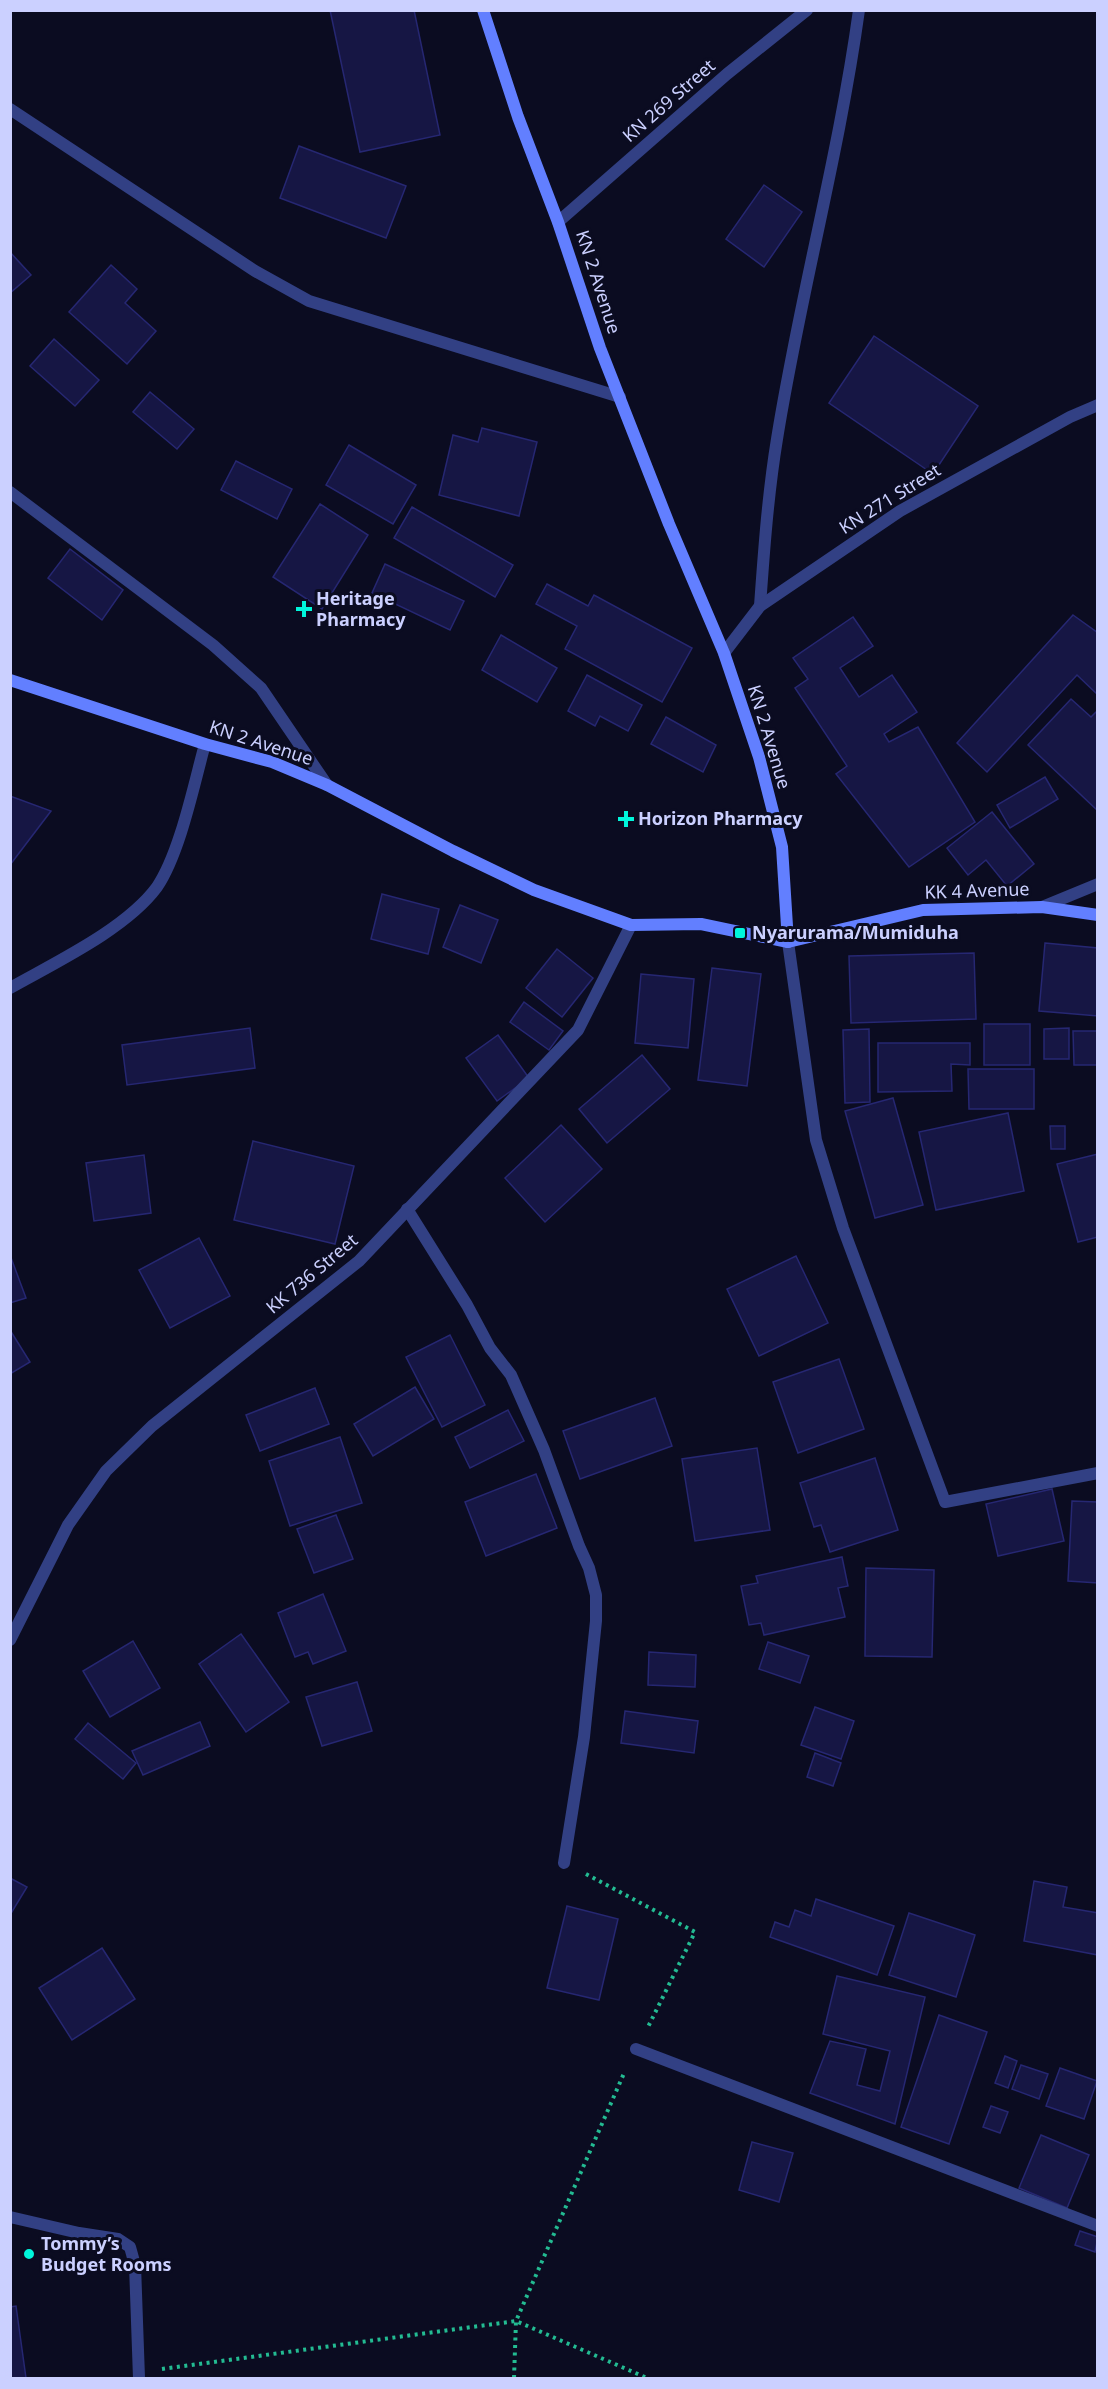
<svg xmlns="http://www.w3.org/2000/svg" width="1108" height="2389" viewBox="0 0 1108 2389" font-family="'Noto Sans',sans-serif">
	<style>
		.building { fill: #161644; stroke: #262772; stroke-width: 1.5 }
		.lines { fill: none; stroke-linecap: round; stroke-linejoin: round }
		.path { stroke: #23bb92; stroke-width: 4; stroke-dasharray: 3 4.5; stroke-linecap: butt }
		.street { stroke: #324084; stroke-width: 12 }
		.secondary { stroke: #627fff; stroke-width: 12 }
		.poi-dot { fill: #00f6db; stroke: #0b0c21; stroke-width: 2 }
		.labels { text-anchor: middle; stroke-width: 6; stroke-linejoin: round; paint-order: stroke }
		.street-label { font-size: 18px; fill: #cbd0ff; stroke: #0b0c21 }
		.poi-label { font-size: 18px; font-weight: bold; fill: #cbd0ff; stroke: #0b0c21; text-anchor: start }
	</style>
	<rect width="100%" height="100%" fill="#0b0c21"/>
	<!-- building -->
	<g class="building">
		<polygon points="330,10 414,10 440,135 360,152"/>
		<polygon points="299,146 406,186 386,238 280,198"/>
		<polygon points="764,185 802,212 764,267 726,239"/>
		<polygon points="10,252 31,275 10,293"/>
		<polygon points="111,265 137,289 125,303 156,331 127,364 69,312"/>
		<polygon points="874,336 978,406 933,474 829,403"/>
		<polygon points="54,339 99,380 75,406 30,366"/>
		<polygon points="150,392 194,429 177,449 133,412"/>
		<polygon points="482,428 537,442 519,516 439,495 453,435 478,442"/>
		<polygon points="349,445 416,485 393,524 326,485"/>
		<polygon points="236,461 292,489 277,519 221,490"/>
		<polygon points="320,504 368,535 322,609 273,577"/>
		<polygon points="412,507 513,565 495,597 394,538"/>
		<polygon points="70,549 123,590 102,620 48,578"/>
		<polygon points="385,564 464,601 450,630 372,593"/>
		<polygon points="547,584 588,606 594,595 692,648 662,702 565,649 577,626 536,604"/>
		<polygon points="1073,615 1098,633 1098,695 1077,675 987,772 957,743"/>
		<polygon points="853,617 873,646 840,668 859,697 892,675 917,712 884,734 889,742 918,727 975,822 909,867 836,774 847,766 795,688 808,679 793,658"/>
		<polygon points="501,635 557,668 537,702 482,670"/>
		<polygon points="587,675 642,705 628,731 600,716 595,726 568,711"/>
		<polygon points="1071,699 1091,717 1098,710 1097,810 1028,745"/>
		<polygon points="666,717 716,745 703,772 651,744"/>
		<polygon points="1045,777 1058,799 1010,828 997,805"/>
		<polygon points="10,796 51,811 10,865"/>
		<polygon points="992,812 1034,864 1007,886 986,860 968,875 947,848"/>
		<polygon points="382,894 439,909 428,954 371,939"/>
		<polygon points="460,905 498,920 481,963 443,947"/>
		<polygon points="1045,943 1098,948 1098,1016 1039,1011"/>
		<polygon points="557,949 593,978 562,1017 526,988"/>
		<polygon points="974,953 976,1019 851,1023 849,956"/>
		<polygon points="712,968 761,974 747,1086 698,1080"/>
		<polygon points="641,974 694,979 688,1048 635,1043"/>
		<polygon points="524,1002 563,1031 549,1050 510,1022"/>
		<rect x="984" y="1024" width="46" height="41"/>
		<polygon points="250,1028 255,1068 127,1085 122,1045"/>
		<polygon points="1069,1028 1069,1059 1044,1059 1044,1029"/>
		<polygon points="869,1029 870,1102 845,1103 843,1030"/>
		<polygon points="1073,1031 1098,1031 1098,1065 1074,1065"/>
		<polygon points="498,1035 529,1078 497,1101 466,1058"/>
		<polygon points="878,1043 970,1043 970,1065 951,1064 952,1091 878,1092"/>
		<polygon points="642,1055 670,1089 607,1143 579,1109"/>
		<polygon points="968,1069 1034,1069 1034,1109 969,1109"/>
		<polygon points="893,1098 923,1205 875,1218 845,1111"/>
		<polygon points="1008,1113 1024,1191 936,1210 919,1132"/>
		<polygon points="561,1125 602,1169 545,1222 505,1178"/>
		<polygon points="1050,1126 1065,1126 1065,1149 1051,1149"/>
		<polygon points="253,1141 354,1166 335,1244 234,1220"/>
		<polygon points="1098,1154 1098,1237 1078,1242 1057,1164"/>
		<polygon points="144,1155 151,1213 94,1221 86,1163"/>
		<polygon points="199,1238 230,1296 170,1328 139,1270"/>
		<polygon points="10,1255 26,1298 10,1303"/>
		<polygon points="796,1256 828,1323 759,1356 727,1289"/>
		<polygon points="10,1330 30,1362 10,1374"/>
		<polygon points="450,1335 485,1405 442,1427 406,1357"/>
		<polygon points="839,1359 864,1429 798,1453 773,1382"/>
		<polygon points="415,1387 434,1419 373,1456 354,1424"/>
		<polygon points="315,1388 329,1424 260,1451 246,1415"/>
		<polygon points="655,1398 672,1446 580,1479 563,1431"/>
		<polygon points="508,1410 524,1441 470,1468 455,1437"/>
		<polygon points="340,1437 362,1503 290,1526 269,1461"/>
		<polygon points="757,1448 770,1530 695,1541 682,1459"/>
		<polygon points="875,1458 898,1530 830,1552 821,1525 814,1527 800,1483"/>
		<polygon points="536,1474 557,1528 486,1556 465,1502"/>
		<polygon points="1052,1489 1064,1541 998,1556 986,1504"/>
		<polygon points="1072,1501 1098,1502 1098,1583 1068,1581"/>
		<polygon points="336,1515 353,1559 314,1573 297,1529"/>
		<polygon points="842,1557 848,1586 838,1588 845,1617 764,1635 761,1623 749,1625 741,1586 758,1583 756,1576"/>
		<polygon points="866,1568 934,1570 932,1657 865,1656"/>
		<polygon points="323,1594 346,1651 313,1664 308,1652 295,1657 278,1613"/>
		<polygon points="241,1634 289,1702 246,1732 199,1664"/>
		<polygon points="133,1641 160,1688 110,1717 83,1671"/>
		<polygon points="768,1642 809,1656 800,1683 759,1669"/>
		<polygon points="649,1652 696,1655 695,1687 648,1685"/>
		<polygon points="357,1682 372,1731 322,1746 306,1697"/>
		<polygon points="815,1707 854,1721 841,1759 801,1745"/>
		<polygon points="625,1711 698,1721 694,1753 621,1743"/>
		<polygon points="200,1722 210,1746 143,1775 132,1751"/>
		<polygon points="88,1723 136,1763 123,1779 75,1739"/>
		<polygon points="815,1753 841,1763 833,1786 807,1777"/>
		<polygon points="10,1878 27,1887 10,1915"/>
		<polygon points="1034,1881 1067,1887 1063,1907 1098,1913 1098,1955 1024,1941"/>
		<polygon points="816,1899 894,1926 877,1975 770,1937 775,1922 789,1927 795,1910 811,1916"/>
		<polygon points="567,1906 618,1919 599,2000 547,1988"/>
		<polygon points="909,1913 975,1935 956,1997 889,1975"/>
		<polygon points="102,1948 135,1999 72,2040 39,1988"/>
		<polygon points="837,1976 925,1997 895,2124 810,2093 830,2041 866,2049 857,2085 880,2091 890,2051 823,2034"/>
		<polygon points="939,2015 987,2032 949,2144 901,2127"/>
		<polygon points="1005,2056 1017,2061 1008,2088 995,2083"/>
		<polygon points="1021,2065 1048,2074 1039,2099 1012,2089"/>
		<polygon points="1060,2068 1097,2081 1084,2119 1046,2106"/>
		<polygon points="991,2106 1008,2112 1000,2133 983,2127"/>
		<polygon points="1041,2135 1089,2155 1067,2208 1019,2188"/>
		<polygon points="752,2142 793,2153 779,2202 739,2190"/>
		<polygon points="1080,2231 1098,2237 1095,2252 1075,2245"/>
		<polygon points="16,2306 26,2378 10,2378 10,2307"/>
	</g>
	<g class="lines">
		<!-- path -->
		<g class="path">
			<polyline points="586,1874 695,1932 648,2027"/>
			<polyline points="162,2369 516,2321 647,2378"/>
			<polyline points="514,2378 516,2321 625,2071"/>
		</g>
		<!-- street -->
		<g class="street">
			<polyline points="10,109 255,271 309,301 620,397"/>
			<polyline points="558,222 727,74 807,10"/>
			<polyline points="10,492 213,645 261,688 327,785"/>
			<path d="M760 606C764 550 768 494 777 439 800 295 839 155 859 10"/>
			<polyline points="724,653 760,606 900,511 1070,417 1098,405"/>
			<polyline points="1042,907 1098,884"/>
			<polyline points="788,942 816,1140 843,1228 945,1502 1098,1473"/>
			<path d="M10 988C56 962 126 929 157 887 180 853 194 784 205 744"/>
			<polyline points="407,1209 467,1305 490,1348 511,1375 544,1450 579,1546 589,1568 596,1595 596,1621 584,1737 564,1863"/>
			<polyline points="10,1640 68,1525 106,1471 152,1426 359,1261 578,1030 631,925"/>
			<polyline points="636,2049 1098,2226"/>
			<polyline points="10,2217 79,2233 118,2239 130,2247 135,2265 139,2378"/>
		</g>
		<!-- secondary -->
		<g class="secondary">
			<polyline points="483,10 518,117 558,222 600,348 669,524 724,653 759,757 782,847 788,942"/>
			<polyline points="10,680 205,744 272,762 327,785 453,851 534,890 631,925 701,924 788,942 923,910 1042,907 1098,915"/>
		</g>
	</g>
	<!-- markers -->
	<g class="poi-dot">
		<path d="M301 600h6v6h6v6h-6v6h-6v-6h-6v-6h6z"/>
		<path d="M623 810h6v6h6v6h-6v6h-6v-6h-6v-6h6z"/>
		<rect x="734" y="927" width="12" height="12" rx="3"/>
		<circle cx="29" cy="2254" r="6"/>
	</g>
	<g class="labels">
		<!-- street labels -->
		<g class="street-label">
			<text transform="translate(669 101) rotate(-41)" y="6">KN 269 Street</text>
			<text transform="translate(598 282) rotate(72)" y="6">KN 2 Avenue</text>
			<text transform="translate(890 499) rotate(-32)" y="6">KN 271 Street</text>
			<text transform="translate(769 737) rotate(73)" y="6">KN 2 Avenue</text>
			<text transform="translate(261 743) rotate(18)" y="6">KN 2 Avenue</text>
			<text transform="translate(977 891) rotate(-2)" y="6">KK 4 Avenue</text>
			<text transform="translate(312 1274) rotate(-40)" y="6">KK 736 Street</text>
		</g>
		<!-- poi labels -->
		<g class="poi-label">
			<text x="316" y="605">Heritage<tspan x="316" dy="21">Pharmacy</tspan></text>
			<text x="638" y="825">Horizon Pharmacy</text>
			<text x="752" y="939">Nyarurama/Mumiduha</text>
			<text x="41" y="2250">Tommy’s<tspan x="41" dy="21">Budget Rooms</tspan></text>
		</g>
	</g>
	<!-- border -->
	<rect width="1108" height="2389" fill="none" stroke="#cbd0ff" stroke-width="24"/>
</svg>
